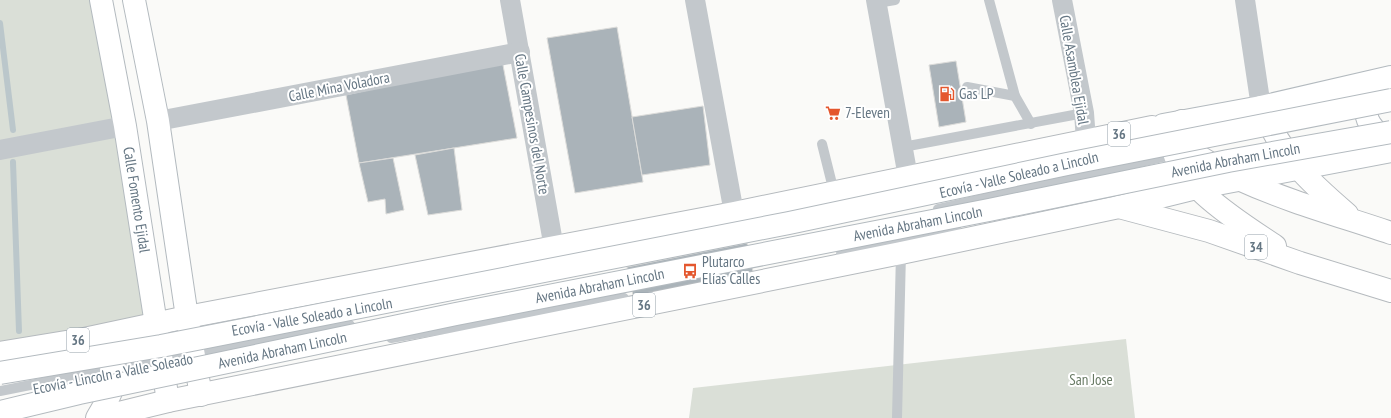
<svg xmlns="http://www.w3.org/2000/svg" width="1391" height="418" viewBox="0 0 1391 418" font-family="'PT Sans Narrow',sans-serif">
	<style>
		.green { fill: #dadfd7 }
		.lines { fill: none; stroke-linecap: round; stroke-linejoin: round }
		.stream { stroke: #bbc7cb; stroke-width: 6 }
		.building { fill: #aab3b9; stroke: #dcdcda }
		.secondary-casing { stroke: #b3babf; stroke-width: 24 }
		.primary-casing { stroke: #b5babe; stroke-width: 24 }
		.lane { stroke: #c3c8cc; stroke-width: 10 }
		.street { stroke: #c3c8cc; stroke-width: 20 }
		.secondary { stroke: #fff; stroke-width: 22 }
		.primary { stroke: #fff; stroke-width: 22 }
		.secondary-bridge-casing { stroke: #b3babf; stroke-width: 24; stroke-linecap: butt }
		.secondary-bridge { stroke: #fff; stroke-width: 22 }
		.labels { text-anchor: middle; stroke-width: 4; stroke-linejoin: round; paint-order: stroke }
		.shield { fill: #fff; stroke: #939fa8; stroke-width: 1 }
		.shield-label { font-size: 14px; font-weight: bold; fill: #657683 }
		.street-label { font-size: 15px; fill: #657683; stroke: #fff }
		.poi-label { font-size: 15px; fill: #657683; stroke: #fff; text-anchor: start }
		.park-label { font-size: 15px; fill: #687a64; stroke: #fff }
	</style>
	<rect width="100%" height="100%" fill="#fafaf8"/>
	<!-- green -->
	<g class="green">
		<polygon points="0,0 101,0 155,324 0,353"/>
		<polygon points="1126,339 1135,418 689,418 693,388"/>
	</g>
	<g class="lines">
		<!-- stream -->
		<g class="stream">
			<polyline points="0,23 13,130"/>
			<polyline points="13,162 19,331"/>
		</g>
	</g>
	<!-- building -->
	<g class="building">
		<polygon points="617,27 643,182 575,193 547,38"/>
		<polygon points="502,60 517,138 359,163 346,95"/>
		<polygon points="956,61 966,122 939,127 929,65"/>
		<polygon points="703,106 710,165 642,175 632,117"/>
		<polygon points="454,148 462,210 428,215 415,155"/>
		<polygon points="393,158 404,210 386,214 385,199 368,202 359,163"/>
		<polygon points="747,243 755,281 635,305 627,267"/>
	</g>
	<g class="lines">
		<!-- secondary casing -->
		<g class="secondary-casing">
			<g id="secondary">
				<path id="s1" d="M101 0 125 126 168 401"/>
				<polyline points="134,0 158,121 187,317 201,395"/>
				<path d="M1372 89C1359 115 1368 128 1391 143"/>
				<polyline points="1163,125 1261,107 1391,77"/>
				<polyline points="1119,207 1196,188 1391,151"/>
			</g>
		</g>
		<!-- primary casing -->
		<g class="primary-casing">
			<g id="primary">
				<path d="M1261 107C1284 158 1305 178 1347 214"/>
				<path d="M1182 121C1178 126 1172 132 1172 139 1170 181 1244 225 1275 246"/>
				<path d="M92 343C109 352 116 371 112 389 109 399 102 409 97 418"/>
				<path d="M0 353 84 339 187 317 734 213 1152 127C1182 144 1210 166 1241 180 1289 202 1341 216 1391 233"/>
				<polyline points="99,418 168,401 901,253 1119,207 1209,231 1300,263 1391,291"/>
			</g>
		</g>
		<!-- lane -->
		<g class="lane">
			<polyline points="989,0 1015,96 1031,124"/>
			<polyline points="877,3 895,0"/>
			<polyline points="967,87 1015,96"/>
			<polyline points="822,144 834,192"/>
			<polyline points="903,147 1084,113"/>
			<polyline points="938,209 1176,154"/>
			<polyline points="841,254 956,227"/>
			<polyline points="391,338 624,298"/>
			<polyline points="0,391 160,359 350,325"/>
			<polyline points="897,418 901,253"/>
		</g>
		<!-- street -->
		<g class="street">
			<polyline points="510,0 554,248"/>
			<polyline points="695,0 734,213"/>
			<polyline points="876,0 908,177"/>
			<polyline points="1062,0 1084,113 1086,140"/>
			<polyline points="1245,0 1261,107"/>
			<polyline points="158,121 520,52"/>
			<polyline points="0,150 125,126"/>
		</g>
		<!-- secondary -->
		<use href="#secondary" class="secondary"/>
		<!-- primary -->
		<use href="#primary" class="primary"/>
		<!-- secondary-bridge casing -->
		<g class="secondary-bridge-casing">
			<g id="secondary-bridge">
				<polyline points="0,373 161,346 789,223 1067,164 1391,100"/>
				<path id="s2" d="M0 412 79 393 456 314 989 210 1228 161 1391 132"/>
			</g>
		</g>
		<!-- secondary-bridge -->
		<use href="#secondary-bridge" class="secondary-bridge"/>
	</g>
	<!-- icons -->
	<defs>
		<g id="fuel-bare" transform="scale(1.2)"><path d="M-5.5-6h7V0h2V4h1.3V-2.5L3-4.5l.8-.8L6-3V5H2.5V1h-1V6h-7ZM-4.2-4.7v3.2H.2V-4.7Z" fill="#e4572e" stroke="#fff" stroke-width="2.5" paint-order="stroke"/></g>
		<g id="supermarket-bare" transform="scale(1.2)"><path d="M-6-5.5h2.5l.6 2H6L4.5 2H-2.5L-4.4-4H-6ZM-1.5 3.2a1.3 1.3 0 1 0 .1 0ZM3 3.2a1.3 1.3 0 1 0 .1 0Z" fill="#e4572e" stroke="#fff" stroke-width="2.5" paint-order="stroke"/></g>
		<g id="bus-bare" transform="scale(1.2)"><path d="M-5-6H5V4H4V6H2V4H-2V6H-4V4H-5ZM-3.5-4V0h7V-4ZM-3.5 1.2v1.5H-2V1.2ZM2 1.2v1.5H3.5V1.2Z" fill="#e4572e" stroke="#fff" stroke-width="2.5" paint-order="stroke"/></g>
	</defs>
	<g fill-rule="evenodd">
		<use href="#fuel-bare" x="947" y="94"/>
		<use href="#supermarket-bare" x="833" y="113"/>
		<use href="#bus-bare" x="690" y="271"/>
	</g>
	<g class="labels">
		<!-- shield labels -->
		<g class="shield">
			<rect x="1108" y="122" width="22" height="24" rx="3"/>
			<rect x="1245" y="235" width="22" height="24" rx="3"/>
			<rect x="633" y="293" width="22" height="24" rx="3"/>
			<rect x="67" y="328" width="22" height="24" rx="3"/>
		</g>
		<g class="shield-label">
			<text x="1119" y="139">36</text>
			<text x="1256" y="252">34</text>
			<text x="644" y="310">36</text>
			<text x="78" y="345">36</text>
		</g>
		<!-- street labels -->
		<g class="street-label">
			<text transform="translate(1074 70) rotate(80)" y="5">Calle Asamblea Ejidal</text>
			<text transform="translate(339 87) rotate(-11)" y="5">Calle Mina Voladora</text>
			<text transform="translate(532 124) rotate(80)" y="5">Calle Campesinos del Norte</text>
			<text dy="5" stroke="none"><textPath href="#s2" startOffset="1261">Avenida Abraham Lincoln</textPath></text>
			<text transform="translate(1019 175) rotate(-13)" y="5">Ecovía - Valle Soleado a Lincoln</text>
			<text dy="5" stroke="none"><textPath href="#s1" startOffset="203">Calle Fomento Ejidal</textPath></text>
			<text dy="5" stroke="none"><textPath href="#s2" startOffset="937">Avenida Abraham Lincoln</textPath></text>
			<text dy="5" stroke="none"><textPath href="#s2" startOffset="613">Avenida Abraham Lincoln</textPath></text>
			<text transform="translate(312 317) rotate(-10)" y="5">Ecovía - Valle Soleado a Lincoln</text>
			<text dy="5" stroke="none"><textPath href="#s2" startOffset="289">Avenida Abraham Lincoln</textPath></text>
			<text transform="translate(113 374) rotate(-11)" y="5">Ecovía - Lincoln a Valle Soleado</text>
		</g>
		<!-- poi labels -->
		<g class="poi-label">
			<text x="959" y="99">Gas LP</text>
			<text x="845" y="118">7-Eleven</text>
			<text x="702" y="267">Plutarco<tspan x="702" dy="17">Elías Calles</tspan></text>
		</g>
		<!-- park labels -->
		<g class="park-label">
			<text x="1091" y="385">San Jose</text>
		</g>
	</g>
</svg>
